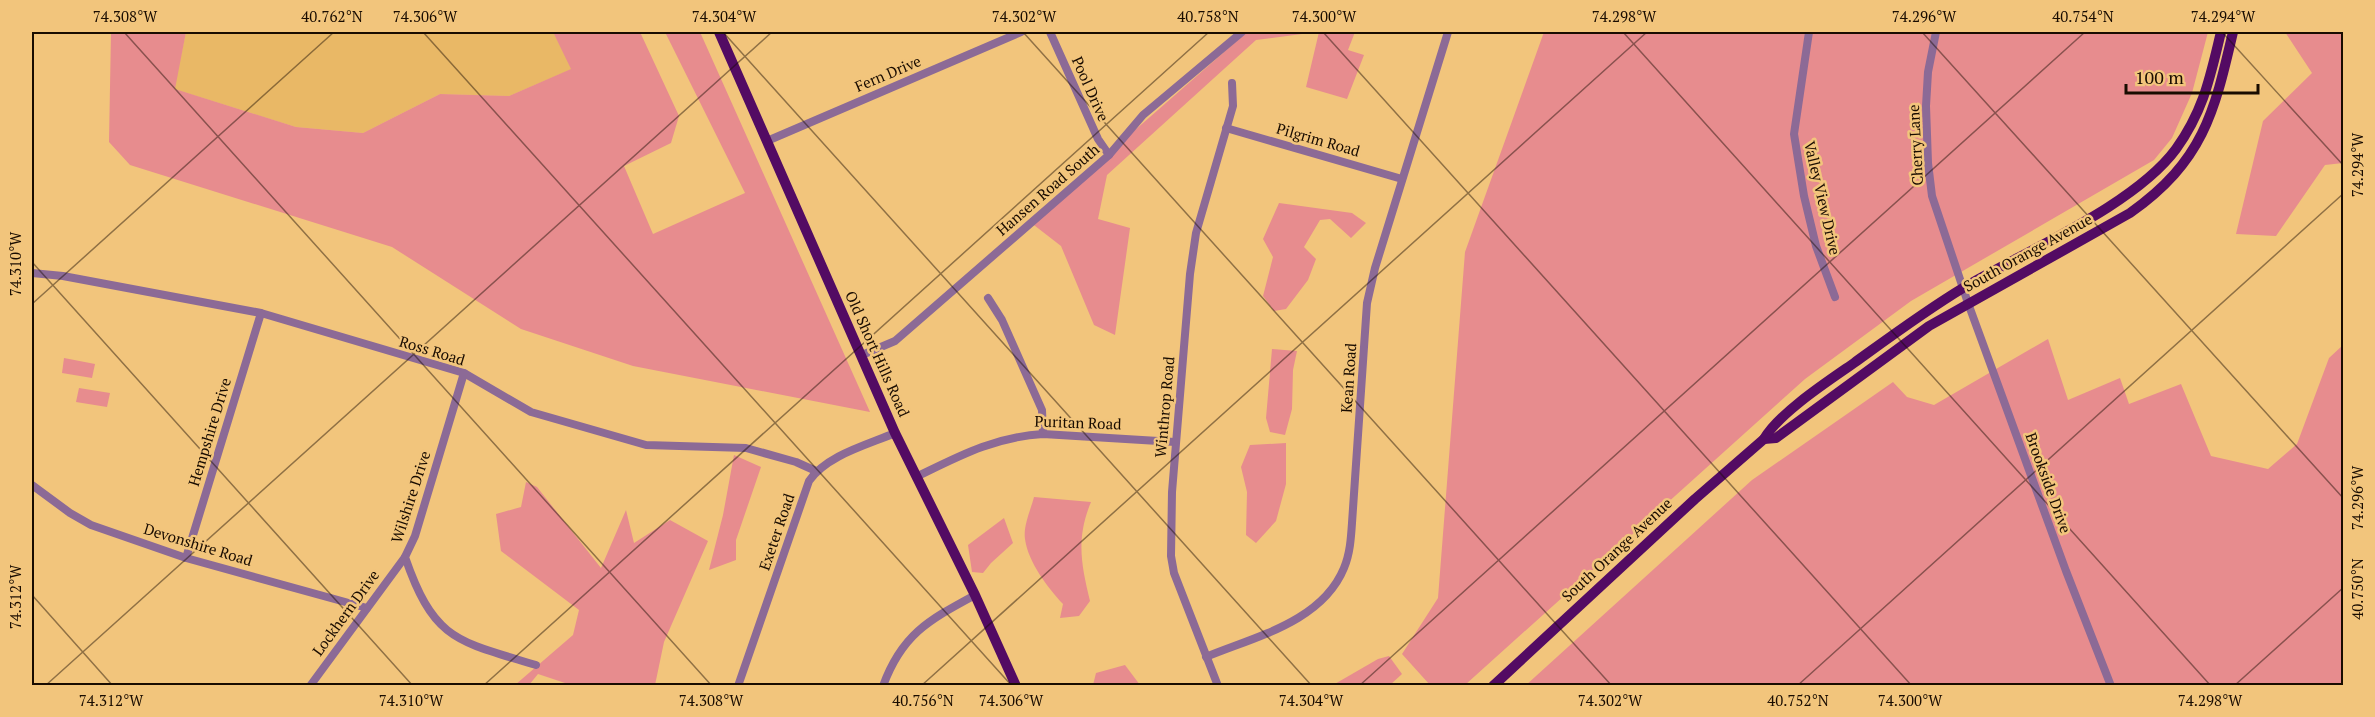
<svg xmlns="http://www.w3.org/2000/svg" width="2375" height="717" viewBox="0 0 2375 717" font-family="'PT Serif',serif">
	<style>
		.built { fill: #e9b866 }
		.green { fill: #e78c8e }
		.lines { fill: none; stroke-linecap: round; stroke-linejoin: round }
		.minor { stroke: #8c6a96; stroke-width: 8 }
		.major { stroke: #530b63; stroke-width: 10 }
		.ticks { fill: none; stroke: #190c00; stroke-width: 1.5; stroke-opacity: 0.45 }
		.labels { text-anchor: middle; stroke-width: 5; stroke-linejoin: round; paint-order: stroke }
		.street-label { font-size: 15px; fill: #190c00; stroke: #f2c57c }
		.neatline { fill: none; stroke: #190c00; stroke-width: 2 }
		.ticks-label { font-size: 15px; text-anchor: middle; fill: #190c00 }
	</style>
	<rect width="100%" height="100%" fill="#f2c57c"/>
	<!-- built -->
	<polygon class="built" points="186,32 553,32 572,69 509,96 440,94 363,133 296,127 174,89"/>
	<!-- green -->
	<g class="green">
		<polygon points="111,32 186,32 175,89 296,127 363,133 440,94 509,96 571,69 553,32 640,32 679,116 671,143 624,166 653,234 745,193 665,32 700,32 870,412 633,366 521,329 392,247 130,165 109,142"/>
		<polygon points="1247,32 1317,32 1256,40 1107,175 1098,219 1130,228 1115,335 1094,325 1061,246 1030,222"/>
		<polygon points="1319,32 1355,32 1348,50 1364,55 1347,99 1306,87"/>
		<polygon points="1544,32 2208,32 2192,93 2172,138 2154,160 1911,301 1805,379 1465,685 1430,685 1402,654 1438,598 1465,252"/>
		<polygon points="2285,32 2343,32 2343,163 2325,165 2276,236 2236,234 2263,121 2312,73"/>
		<polygon points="1279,203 1352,213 1366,223 1351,238 1330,219 1320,220 1304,247 1316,259 1308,280 1286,309 1274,311 1263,296 1273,257 1263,239"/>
		<polygon points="2048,339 2068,400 2120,378 2129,404 2181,384 2211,456 2268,469 2297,444 2329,358 2343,345 2343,685 1525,686 1752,480 1893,382 1907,397 1934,405"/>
		<polygon points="1272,349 1297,351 1293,370 1292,409 1285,435 1270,432 1266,418"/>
		<polygon points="64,358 95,364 92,378 62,373"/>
		<polygon points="79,388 110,393 107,407 76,402"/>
		<polygon points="1286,443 1286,484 1276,521 1256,543 1246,535 1247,492 1241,467 1250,445"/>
		<polygon points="734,455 761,467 736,540 736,560 709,570 723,515"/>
		<polygon points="526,482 537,487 601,568 626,510 634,543 670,520 708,541 664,642 655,685 571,685 538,674 529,685 515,685 573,635 579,610 501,551 496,514 521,507"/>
		<path d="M1034 497 1091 502C1076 538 1081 564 1090 601L1079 616 1060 618 1063 604C1048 588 1028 562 1025 539 1023 526 1031 509 1034 497Z"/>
		<polygon points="1004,518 1013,543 991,563 983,573 972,572 968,545"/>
		<polygon points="1389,656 1402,674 1390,685 1333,685 1378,659"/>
		<polygon points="1125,665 1140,685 1093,685 1096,673"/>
	</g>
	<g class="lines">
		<!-- minor -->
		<g class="minor">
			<polyline points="1050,32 1098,139 1109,155"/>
			<polyline points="1809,32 1794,134 1804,196 1816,246 1835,297"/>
			<polyline points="1936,32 1928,72 1926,106 1928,163 1932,196 1968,303 2066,571 2111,686"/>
			<polyline points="1226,128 1402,179"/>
			<polyline points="767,141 1021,32"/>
			<polyline points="32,273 63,276 261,313 464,373 531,412 646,445 746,448 796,462 816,471"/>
			<polyline points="988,298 1002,320 1042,410 1043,434"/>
			<polyline points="862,355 895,341 1109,155 1143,115 1242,32"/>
			<path d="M464 373 415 536 405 557C434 641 457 641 536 665"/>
			<path d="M916 477C959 456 994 437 1043 434L1175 442"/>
			<polyline points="32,485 70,513 91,525 186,558 367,608"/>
			<polyline points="186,558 261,313"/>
			<path d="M1206 657C1254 637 1322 622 1344 568 1350 554 1351 538 1352 523L1367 303 1375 268 1448 32"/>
			<polyline points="310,686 405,557"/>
			<path d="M738 686 809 481C827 455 867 445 895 433"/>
			<path d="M883 686C902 634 929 620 975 595"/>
			<polyline points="1218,686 1174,573 1171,556 1172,492 1190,274 1196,233 1233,106 1232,83"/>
		</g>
		<!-- major -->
		<g class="major">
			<polyline points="719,32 895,433 975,595 1016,686"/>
			<path d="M1764 439 1776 438 1929 326 2130 213C2203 161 2214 114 2233 32"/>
			<path d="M1493 686 1695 499 1764 439C1779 413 1828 381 1854 363 1890 337 1925 311 1963 288 2025 251 2134 206 2176 149 2204 110 2210 77 2221 32"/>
		</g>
	</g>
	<!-- ticks -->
	<path class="ticks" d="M124 32 712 686M423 32 1012 686M723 32 1312 686M1023 32 1612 686M1323 32 1912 686M1623 32 2211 686M1922 32 2344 499M2222 32 2344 166M32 262 413 686M32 304 334 32M32 595 113 686M45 686 772 32M483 686 1209 32M921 686 1647 32M1359 686 2085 32M1797 686 2344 193M2234 686 2344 587"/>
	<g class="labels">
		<!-- street labels -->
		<g class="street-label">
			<text transform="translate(888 74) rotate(-23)" y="5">Fern Drive</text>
			<text transform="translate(1090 89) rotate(66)" y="5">Pool Drive</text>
			<text transform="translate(1318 140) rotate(16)" y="5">Pilgrim Road</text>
			<text transform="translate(1916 145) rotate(-93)" y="5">Cherry Lane</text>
			<text transform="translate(1048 190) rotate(-41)" y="5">Hansen Road South</text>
			<text transform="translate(1822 198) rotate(77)" y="5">Valley View Drive</text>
			<text transform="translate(2028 253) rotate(-29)" y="5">South Orange Avenue</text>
			<text transform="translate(432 351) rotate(17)" y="5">Ross Road</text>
			<text transform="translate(877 354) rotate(66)" y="5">Old Short Hills Road</text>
			<text transform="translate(1349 378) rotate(-86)" y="5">Kean Road</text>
			<text transform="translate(1165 407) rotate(-85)" y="5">Winthrop Road</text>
			<text transform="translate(1078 423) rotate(2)" y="5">Puritan Road</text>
			<text transform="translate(210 432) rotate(-73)" y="5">Hempshire Drive</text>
			<text transform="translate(2048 483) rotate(70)" y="5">Brookside Drive</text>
			<text transform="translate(411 497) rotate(-72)" y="5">Wilshire Drive</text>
			<text transform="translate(777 532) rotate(-71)" y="5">Exeter Road</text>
			<text transform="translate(198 545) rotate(17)" y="5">Devonshire Road</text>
			<text transform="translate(1617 550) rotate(-43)" y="5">South Orange Avenue</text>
			<text transform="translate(346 613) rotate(-54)" y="5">Lockhern Drive</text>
		</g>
	</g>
	<!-- border -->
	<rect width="2375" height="717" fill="none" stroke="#f2c57c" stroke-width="66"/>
	<!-- scale -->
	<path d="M2126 84v9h132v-9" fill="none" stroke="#190c00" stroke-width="3"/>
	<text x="2135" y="84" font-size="18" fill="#190c00" stroke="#f2c57c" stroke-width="4.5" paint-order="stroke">100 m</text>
	<rect x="33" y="33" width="2309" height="651" class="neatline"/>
	<g class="ticks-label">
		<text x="125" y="22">74.308°W</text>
		<text x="332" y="22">40.762°N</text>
		<text x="425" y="22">74.306°W</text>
		<text x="724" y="22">74.304°W</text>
		<text x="1024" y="22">74.302°W</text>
		<text x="1208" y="22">40.758°N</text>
		<text x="1324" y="22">74.300°W</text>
		<text x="1624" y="22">74.298°W</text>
		<text x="1924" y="22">74.296°W</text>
		<text x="2083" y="22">40.754°N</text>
		<text x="2223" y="22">74.294°W</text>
		<text transform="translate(2358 165) rotate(-90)" y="5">74.294°W</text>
		<text transform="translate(16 264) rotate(-90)" y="5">74.310°W</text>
		<text transform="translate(2358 498) rotate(-90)" y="5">74.296°W</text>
		<text transform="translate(2358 589) rotate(-90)" y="5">40.750°N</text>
		<text transform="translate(16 597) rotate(-90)" y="5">74.312°W</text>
		<text x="111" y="706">74.312°W</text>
		<text x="411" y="706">74.310°W</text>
		<text x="711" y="706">74.308°W</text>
		<text x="923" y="706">40.756°N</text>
		<text x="1011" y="706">74.306°W</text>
		<text x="1311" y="706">74.304°W</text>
		<text x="1610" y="706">74.302°W</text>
		<text x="1798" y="706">40.752°N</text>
		<text x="1910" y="706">74.300°W</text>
		<text x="2210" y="706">74.298°W</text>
	</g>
</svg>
